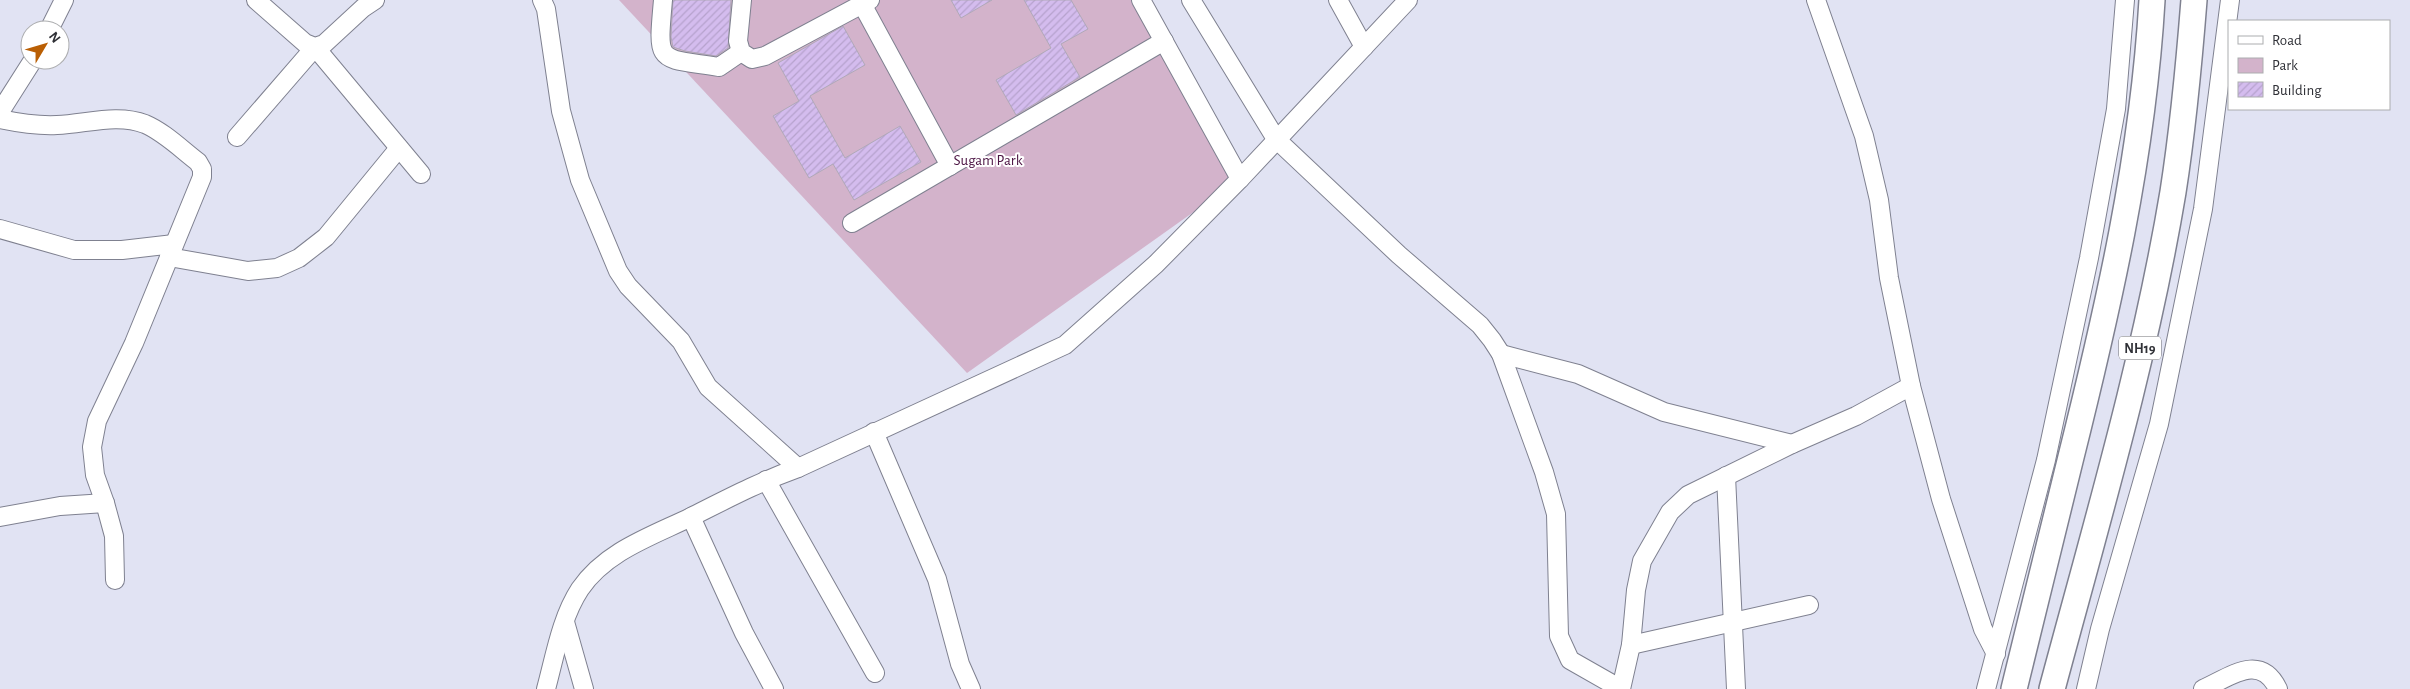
<svg xmlns="http://www.w3.org/2000/svg" width="2410" height="689" viewBox="0 0 2410 689" font-family="'Alegreya Sans',sans-serif">
	<style>
		.park { fill: #d3b3cb }
		.building { fill: url(#building-hatch); stroke: #b0a9b8 }
		.lines { fill: none; stroke-linecap: round; stroke-linejoin: round }
		.minor-casing { stroke: #7f8190; stroke-width: 20 }
		.highway-casing { stroke: #7f8190; stroke-width: 28 }
		.minor { stroke: #fff; stroke-width: 18 }
		.highway { stroke: #fff; stroke-width: 25 }
		.labels { text-anchor: middle; stroke-width: 4; stroke-linejoin: round; paint-order: stroke }
		.shield { fill: #fff; stroke: #6e6f73; stroke-width: 1 }
		.shield-label { font-size: 14px; font-weight: bold; fill: #303137 }
		.park-label { font-size: 15px; fill: #4c1544; stroke: #fff }
	</style>
	<defs>
		<pattern id="building-hatch" width="6" height="6" patternUnits="userSpaceOnUse" patternTransform="scale(1.25)"><rect width="6" height="6" fill="#d4bcee"/><path d="M-1 1l2-2M0 6l6-6M5 7l2-2" fill="none" stroke="#b6a2cd"/></pattern>
	</defs>
	<rect width="100%" height="100%" fill="#e1e3f3"/>
	<!-- park -->
	<polygon class="park" points="619,0 1141,0 1240,179 967,373"/>
	<!-- building -->
	<g class="building">
		<polygon points="673,0 731,0 728,48 716,56 685,51 673,47 671,37"/>
		<polygon points="951,0 992,0 961,18"/>
		<polygon points="1024,0 1071,0 1088,29 1061,44 1080,77 1016,115 996,80 1051,48"/>
		<polygon points="843,26 865,65 810,96 845,158 900,126 921,162 854,200 833,164 809,178 773,116 799,101 778,63"/>
	</g>
	<g class="lines">
		<!-- minor casing -->
		<g class="minor-casing">
			<g id="minor">
				<polyline points="256,0 305,43 315,47 324,44 363,8 375,0"/>
				<polyline points="542,0 546,9 561,111 580,180 618,271 628,286 681,341 708,387 798,468"/>
				<path d="M663 0C657 66 657 57 719 67L741 52"/>
				<polyline points="742,0 738,41 741,52 752,59 765,56 870,0"/>
				<polyline points="1141,0 1240,179"/>
				<polyline points="1191,0 1276,139 1399,255 1480,325 1492,340 1501,354 1544,472 1556,514 1559,636 1570,660 1621,689"/>
				<polyline points="1338,0 1364,47"/>
				<polyline points="1816,0 1864,136 1879,200 1889,278 1911,386 1941,499 1983,629 1996,654"/>
				<polyline points="862,4 950,166"/>
				<polyline points="49,30 64,0"/>
				<polyline points="0,112 33,60"/>
				<path d="M0 119C19 123 38 126 57 125 86 124 117 113 145 124 164 132 181 149 198 162L202 169V177L134 343 97 421 92 447 95 475 105 503 114 536 115 580"/>
				<polyline points="237,137 315,47 421,174"/>
				<polyline points="852,223 1164,41"/>
				<polyline points="0,229 74,250 122,250 174,244"/>
				<polyline points="169,257 248,271 277,268 299,258 326,237 399,148"/>
				<polyline points="1501,354 1578,374 1664,412 1792,444"/>
				<polyline points="874,432 937,579 960,664 971,689"/>
				<polyline points="1726,476 1736,689"/>
				<polyline points="766,480 875,673"/>
				<polyline points="0,517 60,506 105,503"/>
				<polyline points="691,517 744,633 774,689"/>
				<polyline points="565,622 584,689"/>
				<polyline points="1631,645 1809,605"/>
				<path d="M546 689C555 656 561 618 580 589 606 551 652 536 691 517 727 499 759 482 798 468L1065 345 1156 264 1240 179 1408 0"/>
				<polyline points="1621,689 1631,645 1636,590 1642,561 1670,512 1688,495 1792,444 1856,416 1911,386"/>
				<polyline points="1986,689 2046,460 2089,258 2116,109 2125,0"/>
				<polyline points="2086,689 2100,629 2159,424 2203,209 2230,0"/>
				<path d="M2203 689C2230 677 2260 652 2278 689"/>
			</g>
		</g>
		<!-- highway casing -->
		<g class="highway-casing">
			<g id="highway">
				<path d="M2014 689C2033 613 2051 537 2070 461 2108 309 2143 157 2152 0"/>
				<path d="M2052 689C2096 525 2145 360 2173 192 2183 128 2189 64 2194 0"/>
			</g>
		</g>
		<!-- minor -->
		<use href="#minor" class="minor"/>
		<!-- highway -->
		<use href="#highway" class="highway"/>
	</g>
	<g class="labels">
		<!-- shield labels -->
		<rect class="shield" x="2119" y="336.5" width="42" height="23" rx="4"/>
		<g class="shield-label">
			<text x="2140" y="353">NH19</text>
		</g>
		<!-- park labels -->
		<g class="park-label">
			<text x="988" y="165">Sugam Park</text>
		</g>
	</g>
	<!-- legend -->
	<rect x="2228" y="20" width="162" height="90" fill="#ffffff" stroke="#acadaf"/>
	<rect x="2238" y="36" width="25" height="8" fill="#ffffff" stroke="#acadaf"/>
	<text x="2272" y="45" font-size="15" fill="#303137">Road</text>
	<rect x="2238" y="58" width="25" height="15" fill="#d3b3cb" stroke="#acadaf"/>
	<text x="2272" y="70" font-size="15" fill="#303137">Park</text>
	<rect x="2238" y="82" width="25" height="15" fill="url(#building-hatch)" stroke="#acadaf"/>
	<text x="2272" y="95" font-size="15" fill="#303137">Building</text>
	<!-- north arrow -->
	<g transform="translate(45 45) rotate(52)"><circle r="24" fill="#ffffff" stroke="#acadaf"/>
	<path d="M0-4L9 19L0 12L-9 19Z" fill="#ba5f04"/>
	<text y="-8" font-size="14" font-weight="bold" text-anchor="middle" fill="#303137">N</text>
	</g>
</svg>
